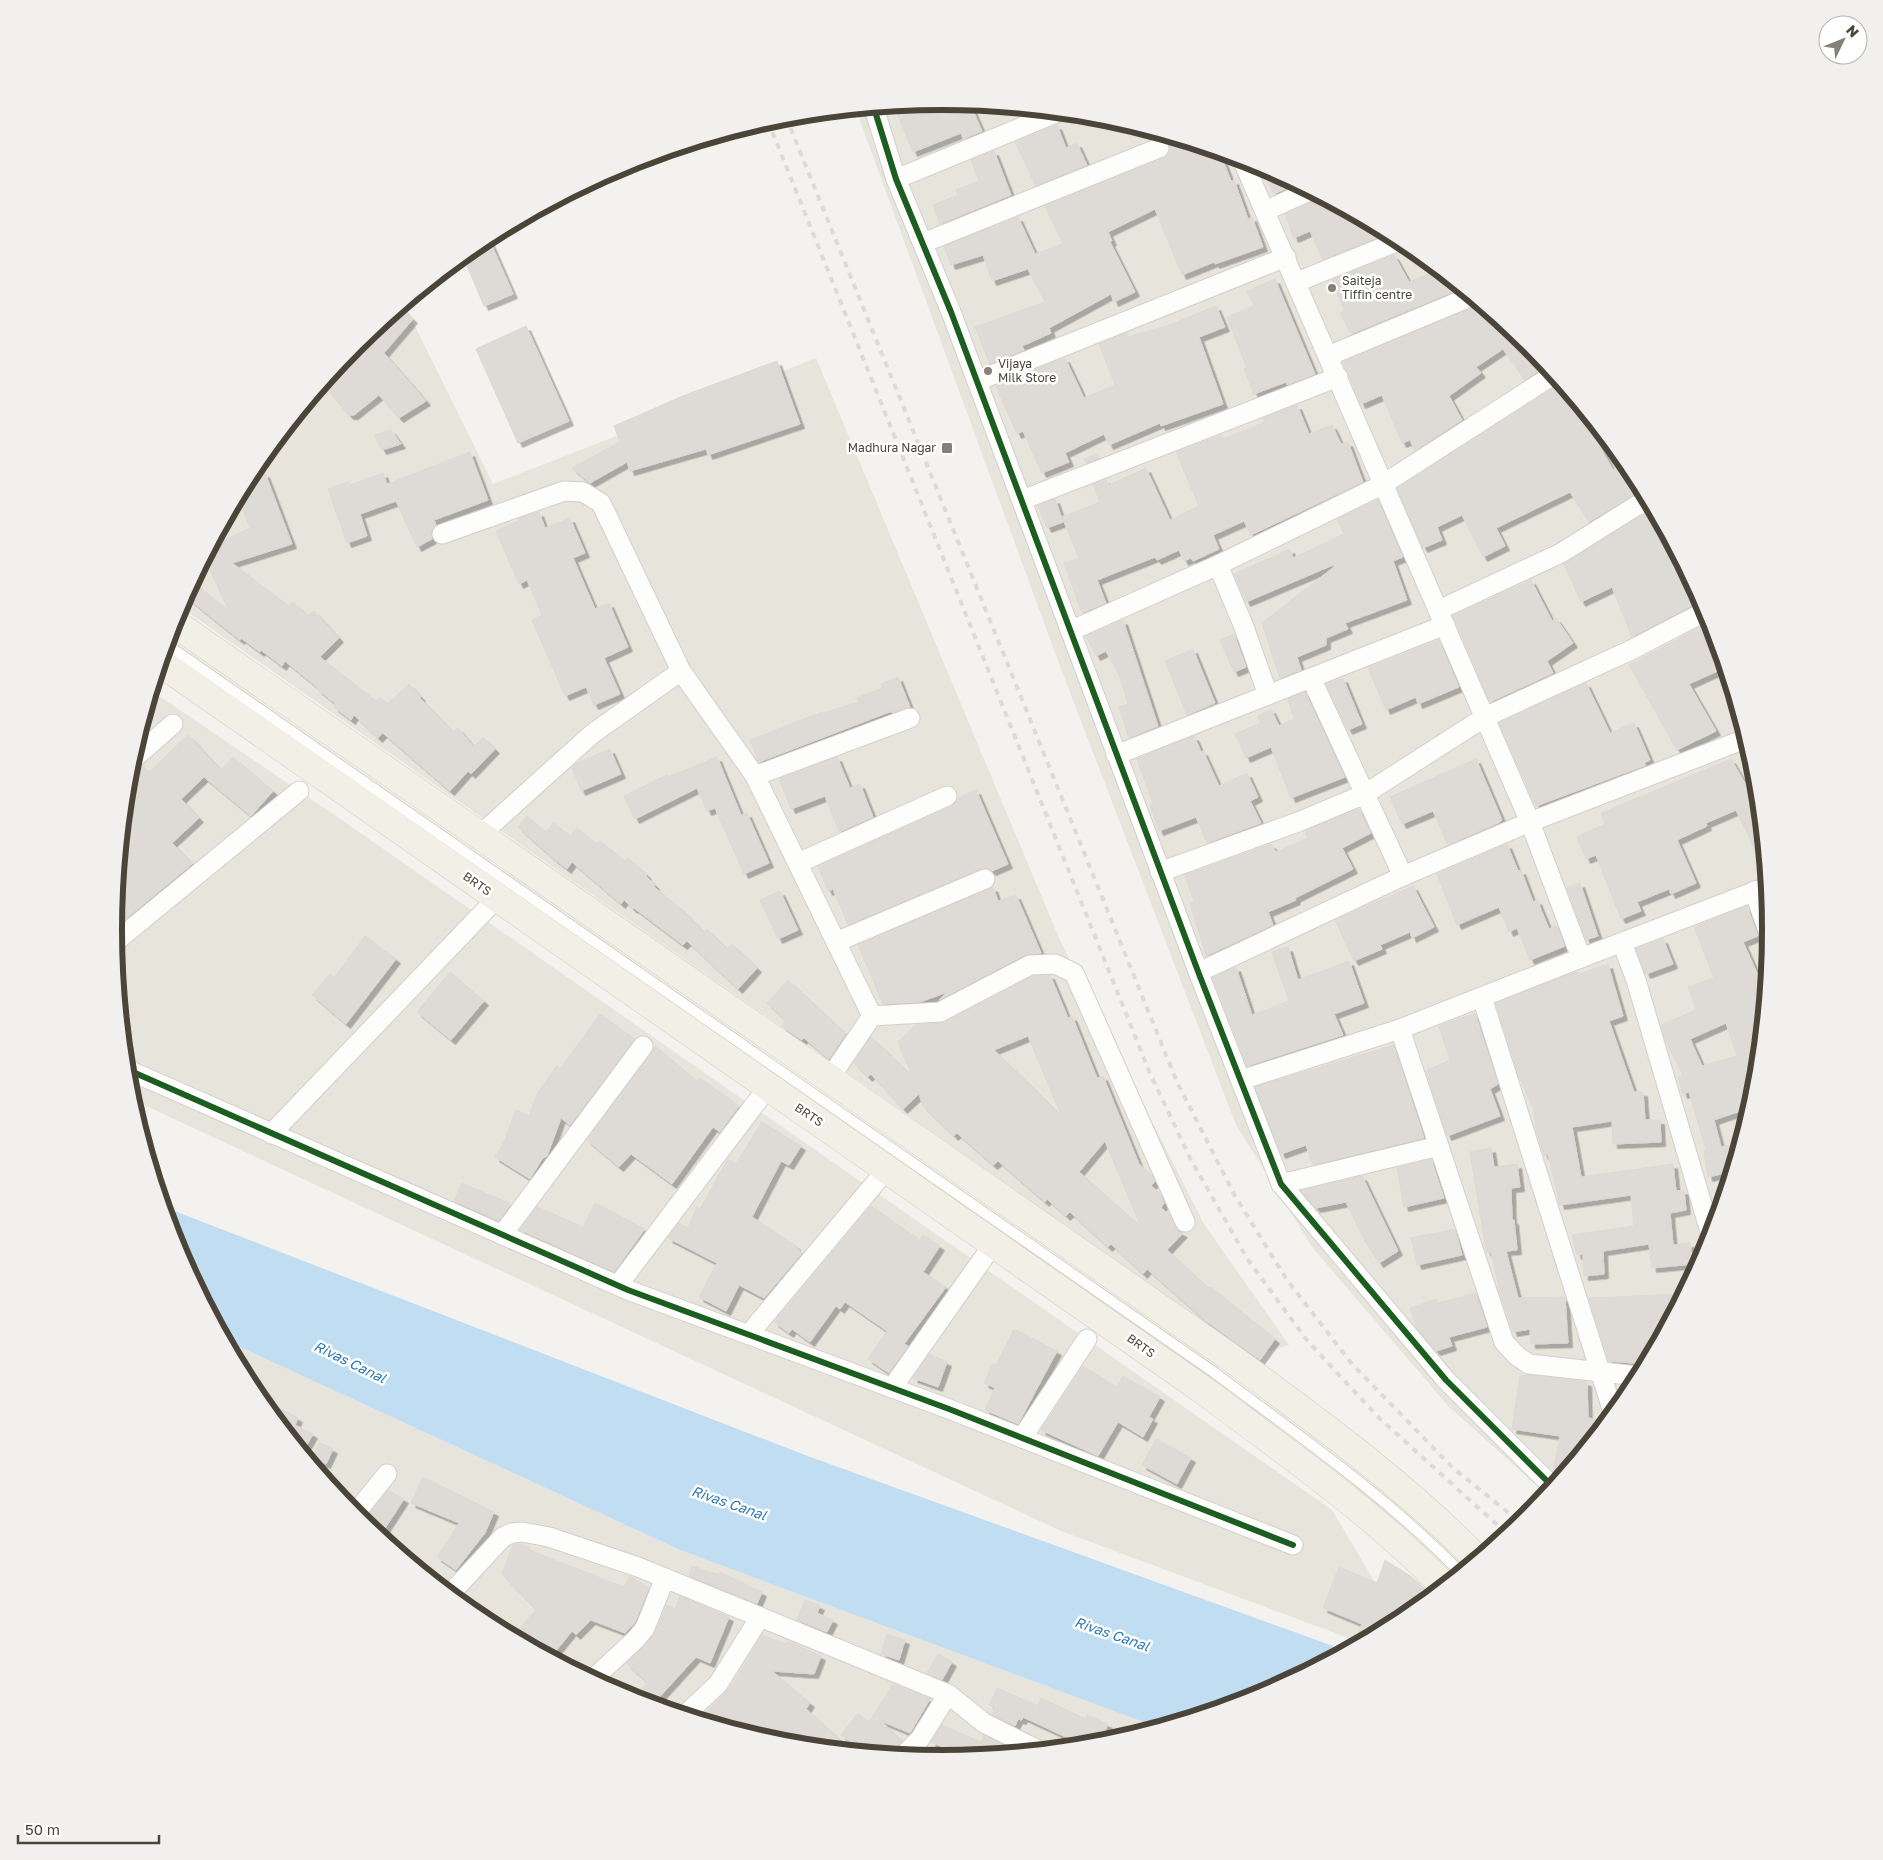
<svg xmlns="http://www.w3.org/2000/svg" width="1883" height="1860" viewBox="0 0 1883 1860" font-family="'Golos Text',sans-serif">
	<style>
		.residential { fill: #e7e4dc }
		.water { fill: #c0ddf1 }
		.building { fill: #dedbd6; stroke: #dcd9d4; fill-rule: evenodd; filter: url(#shadow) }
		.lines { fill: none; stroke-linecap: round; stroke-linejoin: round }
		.service-casing { stroke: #d2d0cb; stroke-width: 12 }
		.minor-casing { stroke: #d2d0cb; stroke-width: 21 }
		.primary-casing { stroke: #d6cebb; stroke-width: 29 }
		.service { stroke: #fdfdfc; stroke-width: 10 }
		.minor { stroke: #fdfdfc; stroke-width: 19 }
		.primary { stroke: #f2efe6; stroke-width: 28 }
		.rail { stroke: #dbdbda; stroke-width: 4; stroke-dasharray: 6 6; stroke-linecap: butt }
		.cycleway-casing { stroke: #fff; stroke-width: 9 }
		.cycleway { stroke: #1b5e20; stroke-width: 6 }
		.poi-dot { fill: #868178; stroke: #fff; stroke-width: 2 }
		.labels { text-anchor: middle; stroke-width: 5; stroke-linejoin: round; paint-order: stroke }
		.poi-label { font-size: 12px; fill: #4b4439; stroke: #fff; text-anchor: start }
		.street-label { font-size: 12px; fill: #4b4439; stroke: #fff }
		.water-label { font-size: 14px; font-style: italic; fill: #2e7ab2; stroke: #fff }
		.rim { fill: none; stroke: #4b4439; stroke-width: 6 }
	</style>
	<defs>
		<filter id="shadow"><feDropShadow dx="4.5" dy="4.5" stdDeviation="0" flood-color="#0004"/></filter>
	</defs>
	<rect width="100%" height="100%" fill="#f4f2ee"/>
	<!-- residential -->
	<g class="residential">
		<polygon points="942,101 1103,117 1259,164 1402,241 1528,344 1631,470 1707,613 1754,769 1770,930 1754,1092 1707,1247 1630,1391 1546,1494 1448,1406 1312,1247 1236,1125 1061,669 856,110"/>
		<polygon points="404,304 493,484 816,358 1059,938 1204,1224 1289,1345 1253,1356 179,606 253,469 356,344"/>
		<polygon points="152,691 339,818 1332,1510 1398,1621 1359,1642 1061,1531 131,1099 113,930 129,768"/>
		<polygon points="225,1340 680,1550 1157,1727 1103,1743 941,1759 780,1743 624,1696 481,1619 355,1516 252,1390"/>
	</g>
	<!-- water -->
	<polygon class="water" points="164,1207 805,1455 1344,1650 1258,1696 1157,1727 680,1550 225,1340 176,1247"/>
	<!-- building -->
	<g class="building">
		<polygon points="942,101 970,104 982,131 963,139 961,133 913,152 894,106"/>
		<polygon points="1057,125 1066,148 1077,143 1087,165 1036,186 1015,142"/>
		<polygon points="1164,136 1220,153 1231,181 1234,180 1248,219 1252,217 1263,247 1215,264 1214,262 1182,275 1155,209 1108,232 1112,241 1110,242 1135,292 1114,302 1111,294 1049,328 1051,333 1022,346 1024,350 990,364 975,327 1045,302 1028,269 992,281 983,255 951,265 944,246 1018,217 1035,254 1063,244 1045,206 1164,158 1170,153 1170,144"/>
		<polygon points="994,151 1011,195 940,224 933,205 958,195 956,190 979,181 971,160"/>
		<polygon points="1261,165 1288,180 1296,184 1274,194"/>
		<polygon points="1319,196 1385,232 1386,234 1323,260 1310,231 1294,238 1285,214 1314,201"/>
		<polygon points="488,237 513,294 484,306 463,256"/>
		<polygon points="1394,255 1409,282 1438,270 1460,289 1351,334 1340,313 1344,310 1332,280"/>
		<polygon points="1275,279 1315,374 1287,385 1286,382 1254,394 1244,369 1247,368 1227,317 1254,306 1247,291"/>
		<polygon points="1479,304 1489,312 1500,328 1504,325 1528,344 1546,366 1525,380 1503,349 1476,367 1481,373 1449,396 1462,420 1415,451 1410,440 1402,443 1382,395 1361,404 1343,362"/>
		<polygon points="1216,306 1225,327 1199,337 1223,404 1161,426 1160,423 1109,445 1104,434 1065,453 1069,462 1042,473 1023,431 1017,434 996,386 1065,358 1084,398 1115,385 1099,344 1127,333 1128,337 1172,324"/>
		<polygon points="401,307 413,319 384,353 426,401 399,418 379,395 354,415 349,415 323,384 356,344"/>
		<polygon points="526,326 569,421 518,443 476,349"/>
		<polygon points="777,361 800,424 708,455 706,449 630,471 627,462 590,483 572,468 620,442 614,426 685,395"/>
		<polygon points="1560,384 1596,428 1591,431 1613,470 1617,468 1634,495 1589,522 1570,492 1496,528 1505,546 1483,557 1462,515 1437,527 1442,540 1423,548 1397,488"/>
		<polygon points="1297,405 1309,434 1332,425 1341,444 1348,442 1363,482 1251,535 1244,521 1213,535 1219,549 1193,561 1191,558 1184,561 1179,550 1157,560 1155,557 1097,580 1106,603 1082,613 1064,563 1079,558 1062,517 1100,502 1093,484 1106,479 1109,485 1146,468 1170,520 1199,506 1176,452 1221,435 1223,439 1265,422 1263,418"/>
		<polygon points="391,430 401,444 382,450 374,435"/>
		<polygon points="470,452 488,500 434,520 436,525 431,531 432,539 417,547 396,501 360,514 367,536 347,543 328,489 348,482 350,485 383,473 387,484"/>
		<polygon points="1097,454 1098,458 1086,463 1084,459"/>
		<polygon points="265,473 292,544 232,563 289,606 293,602 308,616 314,611 339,638 320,657 376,701 380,697 387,704 409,684 421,697 420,698 453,732 458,728 474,747 483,737 495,749 471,774 468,771 450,791 383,733 378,738 354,715 351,720 334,707 336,704 317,689 318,688 285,661 282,666 261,650 260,652 241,638 240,640 185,596 193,582 229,611 205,559 212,546 250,528 238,496 247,480"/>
		<polygon points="1055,499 1063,522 1047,528 1038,506"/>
		<polygon points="1378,500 1403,557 1393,561 1407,600 1345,623 1348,629 1326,638 1326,645 1297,657 1301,670 1280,678 1262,623 1334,567 1333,565 1246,602 1234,574 1290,549 1293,558 1344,534 1337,519"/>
		<polygon points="539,512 545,528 570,518 585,553 573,558 595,609 609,603 628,647 604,658 620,694 594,705 586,687 565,696 532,620 542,615 527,580 519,584 496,531 519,521 518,519"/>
		<polygon points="1653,512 1701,601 1632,637 1612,587 1581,602 1564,564 1641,516"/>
		<polygon points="1531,580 1552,621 1556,618 1573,643 1547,661 1553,673 1490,702 1453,616"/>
		<polygon points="1123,620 1158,726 1129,738 1119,707 1128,704 1119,675 1106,651 1096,656 1086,636"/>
		<polygon points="1710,622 1724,668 1689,684 1716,731 1677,750 1629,665"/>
		<polygon points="1234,634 1246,667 1234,672 1220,640"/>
		<polygon points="1439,640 1459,687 1418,704 1416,697 1386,710 1368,668"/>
		<polygon points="1193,649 1215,703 1187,715 1165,661"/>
		<polygon points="898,677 910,707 892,713 892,711 759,762 758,761 750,740 822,712 823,713 859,702 857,698 882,688 881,684"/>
		<polygon points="1343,678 1362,724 1348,730 1326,684"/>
		<polygon points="1586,683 1610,733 1634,723 1650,760 1644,763 1646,765 1536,806 1499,723"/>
		<polygon points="1305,692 1345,777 1291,798 1271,747 1246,758 1235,734 1261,723 1258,716 1271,709 1279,726 1294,719 1288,699"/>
		<polygon points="188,735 221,770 233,757 273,791 251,816 204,777 181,799 199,818 172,843 192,864 127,918 115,906 128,773 143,766 149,772"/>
		<polygon points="1194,736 1201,752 1203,751 1219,786 1247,773 1258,797 1250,801 1261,823 1207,843 1196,817 1159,831 1150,805 1153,804 1137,759"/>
		<polygon points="610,749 621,774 581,791 572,767 577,763"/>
		<polygon points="717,757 741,815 747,813 769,863 744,874 715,808 707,811 697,788 635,819 624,796 667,775 668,777"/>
		<polygon points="837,757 850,788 860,784 873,817 839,832 825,796 791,809 779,779"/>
		<polygon points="1476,759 1502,820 1498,823 1448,845 1433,811 1402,824 1390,797"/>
		<polygon points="1731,759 1746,785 1756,780 1764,864 1762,865 1736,810 1706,823 1707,826 1677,840 1696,883 1671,894 1669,889 1637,902 1641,911 1621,919 1596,855 1586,859 1577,837 1605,824 1601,813"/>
		<polygon points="976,790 1008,864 992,871 987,868 981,869 848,925 833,889 828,891 818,866 952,806 958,798"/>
		<polygon points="1359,809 1371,833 1342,848 1353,869 1295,898 1296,900 1268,912 1273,925 1206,956 1190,903 1194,901 1185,875 1271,844 1276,852 1308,838 1305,831"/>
		<polygon points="527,816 546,832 554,823 570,836 577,828 597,844 600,841 625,861 628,858 647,875 646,876 655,885 654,887 680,908 704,932 707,929 727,949 732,944 757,968 738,989 687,941 683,945 634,908 633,909 624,900 621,904 572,862 567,869 553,858 518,827"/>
		<polygon points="1507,844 1518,871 1521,870 1533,902 1537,900 1549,929 1557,926 1565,946 1530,960 1517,928 1509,932 1499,907 1457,925 1437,874"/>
		<polygon points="1580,883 1598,936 1586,940 1567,888"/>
		<polygon points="1413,886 1434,927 1412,938 1410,932 1380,945 1382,949 1354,961 1335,920"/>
		<polygon points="993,887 998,901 1016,895 1041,953 1025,955 939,1000 947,992 920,1002 883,1004 858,945"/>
		<polygon points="780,891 798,930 778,939 760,900"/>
		<path d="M1747 906 1758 936 1743 942 1764 989 1754 1092 1749 1108 1714 1120 1721 1147 1738 1144 1730 1172 1708 1177 1704 1151 1706 1150 1689 1092 1683 1094 1678 1077 1683 1075 1665 1040 1661 1025 1696 1010 1688 987 1714 978 1694 927ZM1726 1023 1737 1056 1702 1066 1690 1039Z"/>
		<polygon points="365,936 396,959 346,1024 312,995 330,974 334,978"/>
		<polygon points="1663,939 1673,964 1646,974 1636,949"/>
		<polygon points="1288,947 1298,980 1349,961 1364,1003 1334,1014 1343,1035 1247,1066 1213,978 1236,967 1252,1015 1271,1008 1289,1001 1272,952"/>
		<polygon points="1608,964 1623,1016 1609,1021 1634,1092 1643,1092 1645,1120 1660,1120 1661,1142 1613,1144 1612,1121 1572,1127 1581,1177 1673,1164 1676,1191 1684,1190 1686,1210 1670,1213 1673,1245 1690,1243 1693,1264 1652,1268 1649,1244 1603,1251 1604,1274 1584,1276 1583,1254 1577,1255 1572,1235 1634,1226 1631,1195 1560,1205 1548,1154 1544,1155 1536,1130 1534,1110 1519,1077 1496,1003 1571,974 1578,972 1579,974"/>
		<polygon points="450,972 484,1001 451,1040 417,1012"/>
		<path d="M1050 975 1068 1018 1072 1016 1097 1078 1103 1076 1139 1164 1152 1176 1155 1181 1151 1186 1160 1193 1164 1203 1161 1208 1170 1215 1178 1231 1183 1233 1167 1250 1209 1289 1211 1287 1226 1299 1275 1339 1260 1360 1206 1321 1147 1269 1143 1274 1111 1244 1108 1247 1070 1212 1066 1216 1047 1199 1045 1202 998 1161 993 1165 957 1133 954 1136 923 1106 919 1094 903 1109 871 1074 868 1077 854 1063 871 1037 912 1076 898 1042 915 1025 945 1022 1033 976ZM1028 1036 1062 1117 994 1050ZM1105 1141 1141 1227 1079 1172Z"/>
		<polygon points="788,980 846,1034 829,1059 804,1038 802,1040 781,1026 786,1021 767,1003"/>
		<polygon points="1475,1013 1498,1084 1490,1089 1500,1116 1447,1136 1426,1071 1450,1060 1439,1026"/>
		<polygon points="600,1014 635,1039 570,1125 561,1118 547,1156 542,1159 530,1179 495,1157 504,1142 516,1110 529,1116 538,1092 557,1066 560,1069"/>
		<polygon points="1394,1045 1424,1138 1313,1165 1306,1145 1281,1154 1255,1087"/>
		<polygon points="655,1046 697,1081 700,1078 739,1106 720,1132 713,1127 672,1184 631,1154 619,1167 587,1140"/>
		<polygon points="762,1122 801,1146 789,1165 781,1161 752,1217 796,1246 795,1247 802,1253 764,1298 739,1285 726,1311 699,1297 717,1263 668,1238 679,1223 688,1228 697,1207 700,1209 728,1159 736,1164"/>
		<polygon points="1491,1148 1494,1167 1517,1164 1520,1187 1511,1188 1512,1220 1514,1220 1517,1250 1506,1251 1518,1298 1565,1297 1568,1343 1531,1344 1530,1329 1513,1332 1498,1287 1499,1287 1491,1252 1487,1252 1486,1250 1470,1152"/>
		<polygon points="1431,1159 1444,1198 1404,1207 1397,1168"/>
		<polygon points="1362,1176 1398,1251 1379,1263 1365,1241 1346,1202 1316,1208 1301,1191"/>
		<polygon points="462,1183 511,1204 499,1221 454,1201"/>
		<polygon points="595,1203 645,1229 614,1272 520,1230 537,1207 583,1227"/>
		<polygon points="871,1206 920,1240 923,1235 940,1246 923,1272 946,1287 904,1344 908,1346 889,1373 868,1359 887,1331 845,1302 840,1309 836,1306 810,1342 792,1329 789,1333 774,1322"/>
		<polygon points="1455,1229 1462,1255 1417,1265 1411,1238"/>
		<polygon points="1476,1293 1487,1327 1449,1337 1452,1346 1436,1351 1417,1329 1410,1308 1436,1299 1437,1303"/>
		<polygon points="1682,1294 1645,1364 1609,1361 1589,1298"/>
		<polygon points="1014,1329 1057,1351 1018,1424 985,1410 995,1388 984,1383 993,1364 996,1365"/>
		<polygon points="929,1354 947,1362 938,1387 913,1378"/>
		<polygon points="1083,1366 1117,1387 1123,1376 1160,1397 1149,1417 1153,1419 1143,1437 1118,1422 1098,1456 1041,1430"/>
		<polygon points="1528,1375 1587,1382 1588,1418 1606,1421 1559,1477 1553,1471 1560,1436 1512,1429 1520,1376"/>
		<polygon points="258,1397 298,1418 295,1425 313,1434 305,1448 296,1443"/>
		<polygon points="1156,1439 1191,1458 1177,1484 1142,1465"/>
		<polygon points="320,1443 333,1449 326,1464 312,1458"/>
		<polygon points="423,1477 494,1512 485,1533 456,1570 437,1557 459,1523 411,1503"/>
		<polygon points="388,1490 404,1499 380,1536 363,1522"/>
		<polygon points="519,1544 530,1548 529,1550 624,1587 630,1576 649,1588 635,1622 625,1633 591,1620 576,1635 572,1631 551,1657 514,1636 536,1609 502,1574 513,1545"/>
		<polygon points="1385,1560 1412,1577 1431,1595 1402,1619 1354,1645 1362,1624 1323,1608 1339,1567 1377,1583"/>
		<polygon points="692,1566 719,1575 720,1572 762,1592 757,1604 689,1576"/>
		<polygon points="680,1596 729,1617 710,1663 696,1657 653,1704 631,1698 648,1683 626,1663 654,1635 667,1605 675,1609"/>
		<polygon points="805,1600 820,1606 817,1613 833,1620 827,1632 797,1620"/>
		<polygon points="887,1634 905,1640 899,1660 881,1654"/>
		<polygon points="762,1635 786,1644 788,1641 821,1656 814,1674 772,1671 810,1703 806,1709 852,1750 803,1745 789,1733 779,1743 700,1719 732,1685"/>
		<polygon points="938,1654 952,1662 942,1680 927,1673"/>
		<polygon points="893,1684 930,1699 910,1733 881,1721 902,1741 893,1754 861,1751 841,1735 858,1713 869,1722"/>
		<polygon points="997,1688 1038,1706 1041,1698 1086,1719 1087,1715 1108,1724 1100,1743 1083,1745 1023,1717 1022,1720 1018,1719 1015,1726 992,1715 995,1707 989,1705"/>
		<polygon points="942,1725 981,1742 984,1735 1006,1746 1005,1752 966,1756 931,1742"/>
	</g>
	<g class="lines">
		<!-- service casing -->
		<g class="service-casing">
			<path id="service" d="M166 644 1215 1373C1299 1436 1386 1496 1460 1572"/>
		</g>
		<!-- minor casing -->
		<g class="minor-casing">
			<g id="minor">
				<polyline points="874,108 896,179 951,312 1199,974 1281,1184 1446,1380 1552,1486"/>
				<polyline points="1242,159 1530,822 1581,958 1766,887"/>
				<polyline points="896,179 1056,113"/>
				<polyline points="1265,211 1309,191"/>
				<polyline points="923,243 1159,148"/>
				<polyline points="1297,282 1401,240"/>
				<polyline points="1328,356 1470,297"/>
				<polyline points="977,381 1286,257"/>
				<polyline points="1022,500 1338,377"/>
				<polyline points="442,534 564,491 583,492 601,503 681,671 755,776 872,1016 829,1079"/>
				<polyline points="1218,565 1244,627 1268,695"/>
				<polyline points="1439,610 1561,553 1636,506 1648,502"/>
				<polyline points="1070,631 1218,565 1382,485 1553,375"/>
				<polyline points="1311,678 1403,876"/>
				<polyline points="1116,755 1445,625"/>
				<polyline points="131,761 173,724"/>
				<polyline points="755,776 910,718"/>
				<polyline points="480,835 592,734 681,671"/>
				<polyline points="798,863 947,796"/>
				<polyline points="1160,872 1298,822 1365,794 1485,717 1631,650 1706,611"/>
				<polyline points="1754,891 1770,936"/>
				<polyline points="836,942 985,879"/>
				<polyline points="114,943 299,791"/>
				<polyline points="1622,943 1636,980 1711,1235"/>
				<polyline points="1199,972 1403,876 1530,822 1745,739"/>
				<polyline points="1482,997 1613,1412"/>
				<polyline points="872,1016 940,1012 1030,965 1055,964 1074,973 1185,1222"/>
				<polyline points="1400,1029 1504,1342 1517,1356 1529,1364 1638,1376"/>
				<polyline points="126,1069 628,1290 949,1409 1293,1545"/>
				<polyline points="1241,1080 1400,1029 1581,958"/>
				<polyline points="271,1134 497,898"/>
				<polyline points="1281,1184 1439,1146"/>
				<polyline points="502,1235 643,1046"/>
				<polyline points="618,1285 768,1087"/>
				<polyline points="749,1334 887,1169"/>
				<polyline points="892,1388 994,1243"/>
				<polyline points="1022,1438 1087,1339"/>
				<polyline points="354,1515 387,1474"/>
				<polyline points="450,1594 503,1537 512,1533 522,1532 549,1537 638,1567 948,1694"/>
				<polyline points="593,1679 636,1639 645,1628 665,1578"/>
				<polyline points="686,1714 718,1684 760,1617"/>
				<polyline points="904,1755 920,1739 948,1694 984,1723 1036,1749"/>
			</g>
		</g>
		<!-- primary casing -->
		<g class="primary-casing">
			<g id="primary">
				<path d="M173 622 1227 1355C1314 1419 1401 1481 1476 1558"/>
				<path d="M161 663 1203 1390C1285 1452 1371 1511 1443 1585"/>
			</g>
		</g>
		<!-- service -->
		<use href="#service" class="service"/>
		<!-- minor -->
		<use href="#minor" class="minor"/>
		<!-- primary -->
		<use href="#primary" class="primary"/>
		<!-- rail -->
		<g class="rail">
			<polyline points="786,117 1177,1082 1235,1196 1287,1280 1352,1364 1453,1468 1520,1522"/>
			<polyline points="768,121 1149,1071 1190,1158 1248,1260 1306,1339 1378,1417 1494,1522 1508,1532"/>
		</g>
		<!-- cycleway casing -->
		<g class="cycleway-casing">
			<g id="cycleway">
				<polyline points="874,108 896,179 951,312 1199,974 1281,1184 1446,1380 1552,1486"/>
				<polyline points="126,1069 628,1290 949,1409 1293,1545"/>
			</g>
		</g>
		<!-- cycleway -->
		<use href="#cycleway" class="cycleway"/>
	</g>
	<!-- markers -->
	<g class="poi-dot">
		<circle cx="1332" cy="288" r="5"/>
		<circle cx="988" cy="371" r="5"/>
		<rect x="941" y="442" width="12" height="12" rx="2.5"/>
	</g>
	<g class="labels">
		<!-- poi labels -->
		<g class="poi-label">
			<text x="1342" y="285">Saiteja<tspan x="1342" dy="14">Tiffin centre</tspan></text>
			<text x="998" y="368">Vijaya<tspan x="998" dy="14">Milk Store</tspan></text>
			<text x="936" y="452" text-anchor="end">Madhura Nagar</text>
		</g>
		<!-- street labels -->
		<g class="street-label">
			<text transform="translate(477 884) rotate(35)" y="4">BRTS</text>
			<text transform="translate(809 1115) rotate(34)" y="4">BRTS</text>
			<text transform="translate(1141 1346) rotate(36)" y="4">BRTS</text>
		</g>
		<!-- water labels -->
		<g class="water-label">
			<text transform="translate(350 1362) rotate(26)" y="5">Rivas Canal</text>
			<text transform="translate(729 1503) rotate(19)" y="5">Rivas Canal</text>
			<text transform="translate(1112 1634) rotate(19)" y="5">Rivas Canal</text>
		</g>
	</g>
	<!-- crop -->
	<path d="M0 0H1883V1860H0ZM122 930a820 820 0 1 1 1640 0a820 820 0 1 1-1640 0Z" fill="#f1f0ef" fill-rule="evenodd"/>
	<path class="rim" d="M122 930a820 820 0 1 1 1640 0a820 820 0 1 1-1640 0Z"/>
	<!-- north arrow -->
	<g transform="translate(1843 40) rotate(47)"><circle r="24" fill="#ffffff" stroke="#b7b4b0"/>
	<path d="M0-4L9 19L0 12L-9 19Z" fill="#868178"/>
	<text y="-8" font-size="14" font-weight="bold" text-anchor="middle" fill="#4b4439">N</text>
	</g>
	<!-- scale -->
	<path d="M18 1835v8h141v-8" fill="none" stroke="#4b4439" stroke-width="2.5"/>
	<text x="25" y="1835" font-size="15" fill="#4b4439" stroke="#ffffff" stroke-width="4" paint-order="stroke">50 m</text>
</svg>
